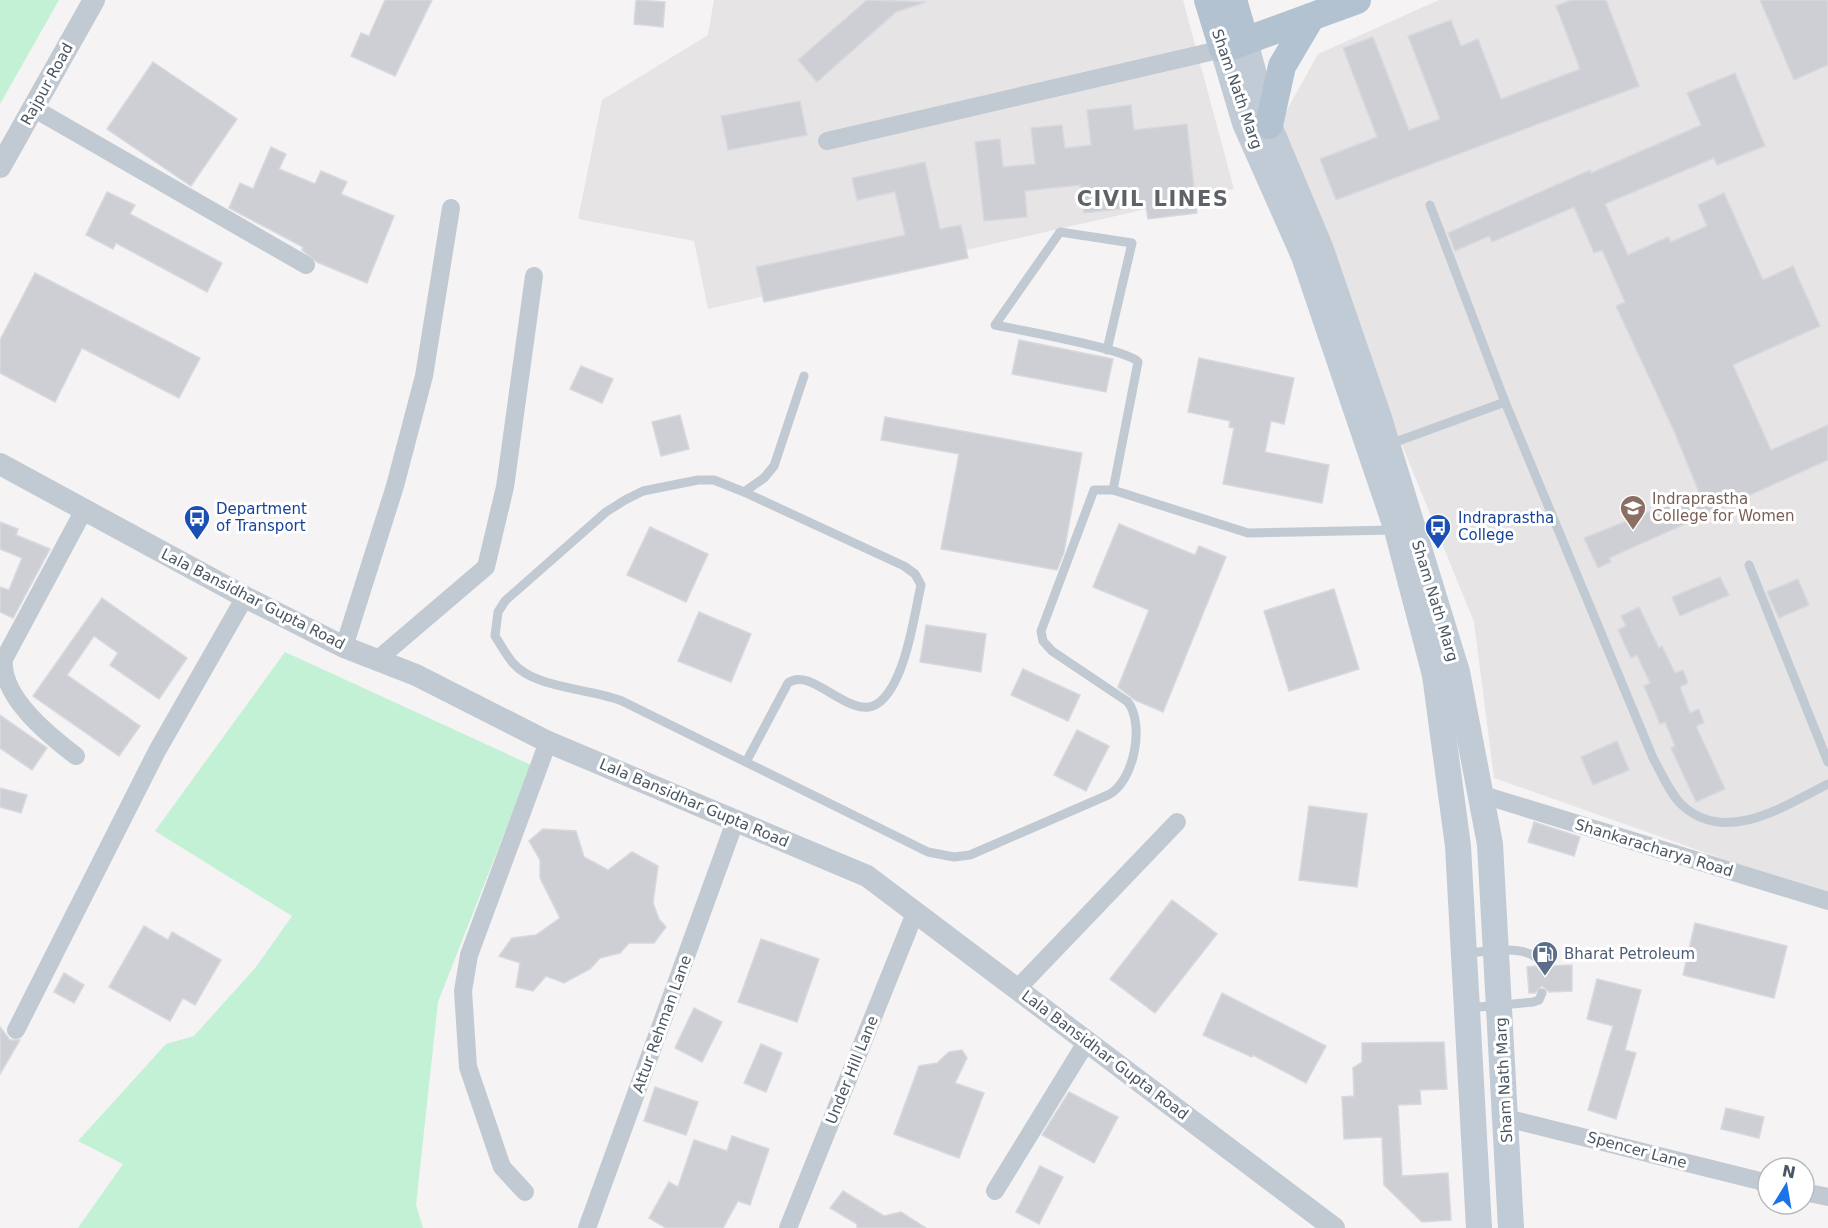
<svg xmlns="http://www.w3.org/2000/svg" width="1828" height="1228" viewBox="0 0 1828 1228" font-family="'DejaVu Sans',sans-serif">
	<style>
		.education { fill: #e6e4e5 }
		.green { fill: #c3f1d5 }
		.building { fill: #cdcfd5; stroke: #d7d9de; stroke-width: 1.5 }
		.lines { fill: none; stroke-linecap: round; stroke-linejoin: round }
		.service { stroke: #c1cad2; stroke-width: 9 }
		.minor { stroke: #c1cad2; stroke-width: 18 }
		.tertiary { stroke: #c1cad2; stroke-width: 22 }
		.secondary { stroke: #c1cbd6; stroke-width: 26 }
		.primary { stroke: #b3c2d1; stroke-width: 28 }
		.labels { text-anchor: middle; stroke-width: 6; stroke-linejoin: round; paint-order: stroke }
		.street-label { font-size: 15px; fill: #4a5661; stroke: #fff }
		.education-label { font-size: 15px; fill: #785e54; stroke: #fff; text-anchor: start }
		.transit-label { font-size: 15px; fill: #164399; stroke: #fff; text-anchor: start }
		.service-label { font-size: 15px; fill: #4e5e75; stroke: #fff; text-anchor: start }
		.district-label { font-size: 21px; font-weight: bold; letter-spacing: 1.5px; fill: #5f6368; stroke: #fff }
	</style>
	<rect width="100%" height="100%" fill="#f5f3f3"/>
	<!-- education -->
	<g class="education">
		<polygon points="714,0 1183,0 1234,189 708,309 694,241 578,219 602,100 708,35"/>
		<polygon points="1439,0 1828,0 1828,896 1494,778 1474,622 1400,440 1279,124 1318,54"/>
	</g>
	<!-- green -->
	<g class="green">
		<polygon points="0,0 59,0 0,104"/>
		<polygon points="285,652 531,765 438,1002 416,1205 423,1228 78,1228 123,1164 78,1141 166,1044 194,1036 256,967 292,916 155,831"/>
	</g>
	<!-- building -->
	<g class="building">
		<polygon points="385,0 432,0 395,76 351,56 361,33 369,36"/>
		<polygon points="636,0 665,2 663,27 634,24"/>
		<polygon points="867,0 926,2 896,12 817,82 798,60"/>
		<polygon points="1571,0 1606,0 1639,86 1336,200 1320,159 1377,137 1343,48 1373,37 1409,130 1440,119 1408,36 1451,20 1461,46 1478,39 1501,99 1580,69 1556,6"/>
		<polygon points="1760,0 1828,0 1828,65 1794,80"/>
		<polygon points="153,62 237,119 191,186 107,129"/>
		<polygon points="1735,73 1765,146 1717,165 1714,158 1605,204 1628,255 1668,237 1671,242 1707,226 1698,205 1724,193 1763,280 1793,266 1820,326 1733,365 1771,450 1828,425 1828,460 1609,558 1611,562 1598,568 1584,538 1699,492 1674,431 1616,306 1625,302 1602,250 1594,253 1574,207 1492,242 1489,236 1455,251 1448,233 1590,170 1591,173 1701,125 1687,93"/>
		<polygon points="800,101 807,135 728,150 721,116"/>
		<polygon points="1131,105 1134,130 1187,124 1197,213 1148,219 1146,206 1084,213 1080,185 1025,191 1027,217 984,221 975,142 1000,139 1003,167 1035,164 1031,128 1062,125 1065,148 1091,145 1087,110"/>
		<polygon points="271,147 286,154 279,169 315,184 321,171 347,182 341,194 394,216 367,283 317,262 302,250 303,247 229,208 240,183 253,189"/>
		<polygon points="925,162 940,229 961,225 968,258 764,302 756,267 905,235 895,192 857,200 852,178"/>
		<polygon points="107,192 135,205 130,214 222,263 207,292 116,243 113,249 86,235"/>
		<polygon points="35,273 200,358 179,398 82,348 55,402 0,373 0,340"/>
		<polygon points="1019,340 1113,359 1106,392 1012,374"/>
		<polygon points="1199,358 1294,378 1284,424 1271,421 1265,452 1329,465 1322,503 1223,484 1234,428 1229,427 1230,421 1188,412"/>
		<polygon points="581,366 613,379 602,403 570,389"/>
		<polygon points="680,415 689,449 661,456 652,422"/>
		<polygon points="885,417 1082,453 1064,552 1057,570 941,549 959,454 881,440"/>
		<polygon points="0,522 18,529 16,535 50,549 13,618 0,612 0,587 9,590 22,558 0,549"/>
		<polygon points="1119,524 1195,555 1199,546 1226,557 1163,712 1135,700 1118,687 1149,610 1093,587"/>
		<polygon points="650,527 708,554 686,602 627,575"/>
		<polygon points="1720,577 1729,595 1680,616 1672,597"/>
		<polygon points="1798,579 1809,605 1779,618 1767,592"/>
		<polygon points="1334,589 1359,669 1289,691 1264,611"/>
		<polygon points="102,598 187,658 159,699 110,665 118,653 94,636 67,675 140,726 119,756 33,696"/>
		<polygon points="1639,607 1659,648 1662,646 1675,673 1683,670 1688,683 1680,687 1690,713 1699,709 1704,723 1696,726 1725,789 1696,802 1671,748 1675,746 1665,722 1660,724 1644,686 1650,683 1637,655 1631,658 1618,630 1626,626 1621,616"/>
		<polygon points="699,612 751,634 731,682 678,661"/>
		<polygon points="926,625 986,634 981,672 920,662"/>
		<polygon points="1023,669 1080,695 1068,721 1011,695"/>
		<polygon points="0,715 47,748 32,770 0,748"/>
		<polygon points="1077,730 1109,746 1086,791 1054,775"/>
		<polygon points="1617,741 1629,770 1593,785 1581,757"/>
		<polygon points="0,788 27,795 21,813 0,807"/>
		<polygon points="1309,806 1367,814 1357,887 1299,880"/>
		<polygon points="1534,822 1580,837 1574,856 1528,842"/>
		<polygon points="543,829 576,831 584,857 608,870 632,852 658,866 653,903 659,919 666,927 654,943 629,943 620,953 600,958 590,969 564,983 546,976 533,991 516,987 520,963 499,956 512,938 536,935 560,918 540,878 540,860 529,841"/>
		<polygon points="1172,900 1217,934 1155,1013 1110,979"/>
		<polygon points="1695,923 1787,946 1774,998 1683,975"/>
		<polygon points="144,926 168,940 172,932 221,960 195,1005 183,998 170,1021 109,987"/>
		<polygon points="761,939 819,959 797,1022 738,1002"/>
		<polygon points="1572,965 1572,991 1549,992 1542,986 1535,993 1529,993 1527,967 1535,966 1542,972 1549,966"/>
		<polygon points="64,973 84,985 74,1003 54,992"/>
		<polygon points="1597,979 1641,990 1625,1050 1636,1053 1616,1119 1588,1110 1613,1026 1587,1019"/>
		<polygon points="1222,993 1326,1046 1306,1083 1253,1055 1252,1057 1203,1035"/>
		<polygon points="694,1008 722,1022 702,1062 675,1048"/>
		<polygon points="0,1027 10,1040 20,1040 0,1074"/>
		<polygon points="1444,1042 1447,1089 1420,1090 1421,1104 1398,1105 1402,1176 1448,1173 1451,1220 1422,1222 1384,1185 1382,1137 1344,1139 1342,1097 1354,1096 1353,1068 1362,1062 1362,1043"/>
		<polygon points="761,1044 782,1053 766,1092 744,1083"/>
		<polygon points="962,1050 967,1058 955,1083 984,1093 959,1158 894,1134 919,1066 937,1063 949,1052"/>
		<polygon points="655,1087 698,1102 686,1135 644,1121"/>
		<polygon points="1069,1092 1118,1117 1094,1163 1042,1135"/>
		<polygon points="1726,1108 1764,1117 1759,1138 1721,1129"/>
		<polygon points="732,1136 769,1149 750,1205 738,1201 723,1228 666,1228 649,1218 669,1182 678,1187 694,1140 727,1151"/>
		<polygon points="1040,1166 1063,1177 1039,1224 1016,1212"/>
		<polygon points="843,1191 884,1216 901,1212 926,1228 857,1228 857,1224 830,1208"/>
	</g>
	<g class="lines">
		<!-- service -->
		<g class="service">
			<path d="M1107 350 1132 243 1060 232 995 325C1019 330 1127 349 1138 362L1113 490"/>
			<path d="M1505 402 1653 758C1661 772 1670 794 1682 805 1726 846 1786 805 1828 784"/>
			<polyline points="1390,444 1505,402 1430,205"/>
			<polyline points="744,492 764,478 774,466 804,376"/>
			<polyline points="1749,565 1828,762"/>
			<path d="M746 762 788 683C811 665 850 721 877 704 905 686 914 616 921 585L915 574 904 566 744 492 714 480H698L643 491 625 500 606 512 505 601 498 612 495 636C501 645 506 655 513 663 535 689 590 688 622 701L928 852 954 857 970 855 1108 795C1134 782 1145 725 1128 702L1052 651 1043 641 1041 631 1094 490H1113L1248 533 1394 530"/>
			<path d="M1467 953C1488 952 1531 942 1542 965"/>
			<polyline points="1468,1008 1533,1002 1539,1000 1542,993"/>
		</g>
		<!-- minor -->
		<g class="minor">
			<polyline points="33,108 306,265"/>
			<polyline points="827,141 1223,49"/>
			<polyline points="344,647 395,486 424,376 451,208"/>
			<polyline points="377,660 486,567 505,487 534,276"/>
			<path d="M76 756C51 737 0 697 4 659L84 510"/>
			<polyline points="1480,794 1828,901"/>
			<polyline points="1017,989 1177,822"/>
			<polyline points="16,1030 157,751 245,597"/>
			<polyline points="1506,1118 1768,1183"/>
			<polyline points="995,1191 1087,1041"/>
			<polyline points="525,1192 502,1167 468,1067 463,991 469,955 548,742"/>
			<polyline points="1804,1192 1828,1197"/>
			<polyline points="587,1228 736,819"/>
			<polyline points="788,1228 915,913"/>
		</g>
		<!-- tertiary -->
		<g class="tertiary">
			<polyline points="0,167 94,0"/>
			<polyline points="0,464 245,597 344,647 416,675 548,742 867,876 1334,1228"/>
		</g>
		<!-- secondary -->
		<g class="secondary">
			<polyline points="1245,41 1265,116 1320,247 1379,418 1457,672 1490,844 1511,1228"/>
			<polyline points="1223,49 1245,123 1304,256 1397,530 1435,675 1458,846 1479,1228"/>
		</g>
		<!-- primary -->
		<g class="primary">
			<polyline points="1208,0 1223,49 1357,0"/>
			<polyline points="1233,0 1245,41"/>
			<polyline points="1269,125 1282,66 1311,17"/>
		</g>
	</g>
	<!-- icons -->
	<defs>
		<g id="university-pin" transform="scale(1.35)"><path d="M0 17L-7.5 6A9.5 9.5 0 1 1 7.5 6Z" fill="#8d6e63" stroke="#fff"/><path d="M0-5L7-2L0 1L-7-2ZM-4 1L0 2.5L4 1V4Q0 6-4 4Z" fill="#fff"/></g>
		<g id="bus-pin" transform="scale(1.35)"><path d="M0 17L-7.5 6A9.5 9.5 0 1 1 7.5 6Z" fill="#1a4fb4" stroke="#fff"/><path d="M-5-6H5V4H4V6H2V4H-2V6H-4V4H-5ZM-3.5-4V0h7V-4ZM-3.5 1.2v1.5H-2V1.2ZM2 1.2v1.5H3.5V1.2Z" fill="#fff"/></g>
		<g id="fuel-pin" transform="scale(1.35)"><path d="M0 17L-7.5 6A9.5 9.5 0 1 1 7.5 6Z" fill="#5c6f8a" stroke="#fff"/><path d="M-5.5-6h7V0h2V4h1.3V-2.5L3-4.5l.8-.8L6-3V5H2.5V1h-1V6h-7ZM-4.2-4.7v3.2H.2V-4.7Z" fill="#fff"/></g>
	</defs>
	<g fill-rule="evenodd">
		<use href="#university-pin" x="1633" y="508"/>
		<use href="#bus-pin" x="197" y="518"/>
		<use href="#bus-pin" x="1438" y="527"/>
		<use href="#fuel-pin" x="1545" y="954"/>
	</g>
	<g class="labels">
		<!-- street labels -->
		<g class="street-label">
			<text transform="translate(47 84) rotate(-61)" y="5">Rajpur Road</text>
			<text transform="translate(1237 89) rotate(71)" y="5">Sham Nath Marg</text>
			<text transform="translate(253 599) rotate(27)" y="5">Lala Bansidhar Gupta Road</text>
			<text transform="translate(1435 601) rotate(73)" y="5">Sham Nath Marg</text>
			<text transform="translate(694 803) rotate(23)" y="5">Lala Bansidhar Gupta Road</text>
			<text transform="translate(1654 848) rotate(17)" y="5">Shankaracharya Road</text>
			<text transform="translate(662 1024) rotate(-70)" y="5">Attur Rehman Lane</text>
			<text transform="translate(1105 1055) rotate(37)" y="5">Lala Bansidhar Gupta Road</text>
			<text transform="translate(852 1070) rotate(-68)" y="5">Under Hill Lane</text>
			<text transform="translate(1504 1080) rotate(-93)" y="5">Sham Nath Marg</text>
			<text transform="translate(1637 1150) rotate(15)" y="5">Spencer Lane</text>
		</g>
		<!-- education labels -->
		<g class="education-label">
			<text x="1652" y="504">Indraprastha<tspan x="1652" dy="17">College for Women</tspan></text>
		</g>
		<!-- transit labels -->
		<g class="transit-label">
			<text x="216" y="514">Department<tspan x="216" dy="17">of Transport</tspan></text>
			<text x="1458" y="523">Indraprastha<tspan x="1458" dy="17">College</tspan></text>
		</g>
		<!-- service labels -->
		<g class="service-label">
			<text x="1564" y="959">Bharat Petroleum</text>
		</g>
		<!-- district labels -->
		<g class="district-label">
			<text x="1153" y="206">CIVIL LINES</text>
		</g>
	</g>
	<!-- north arrow -->
	<g transform="translate(1786 1186) rotate(11)"><circle r="28" fill="#ffffff" stroke="#b7bbc0" stroke-width="1.5"/>
	<path d="M0-4.5L10 22L0 15L-10 22Z" fill="#1a73e8"/>
	<text y="-9" font-size="16" font-weight="bold" text-anchor="middle" fill="#4a5661">N</text>
	</g>
</svg>
